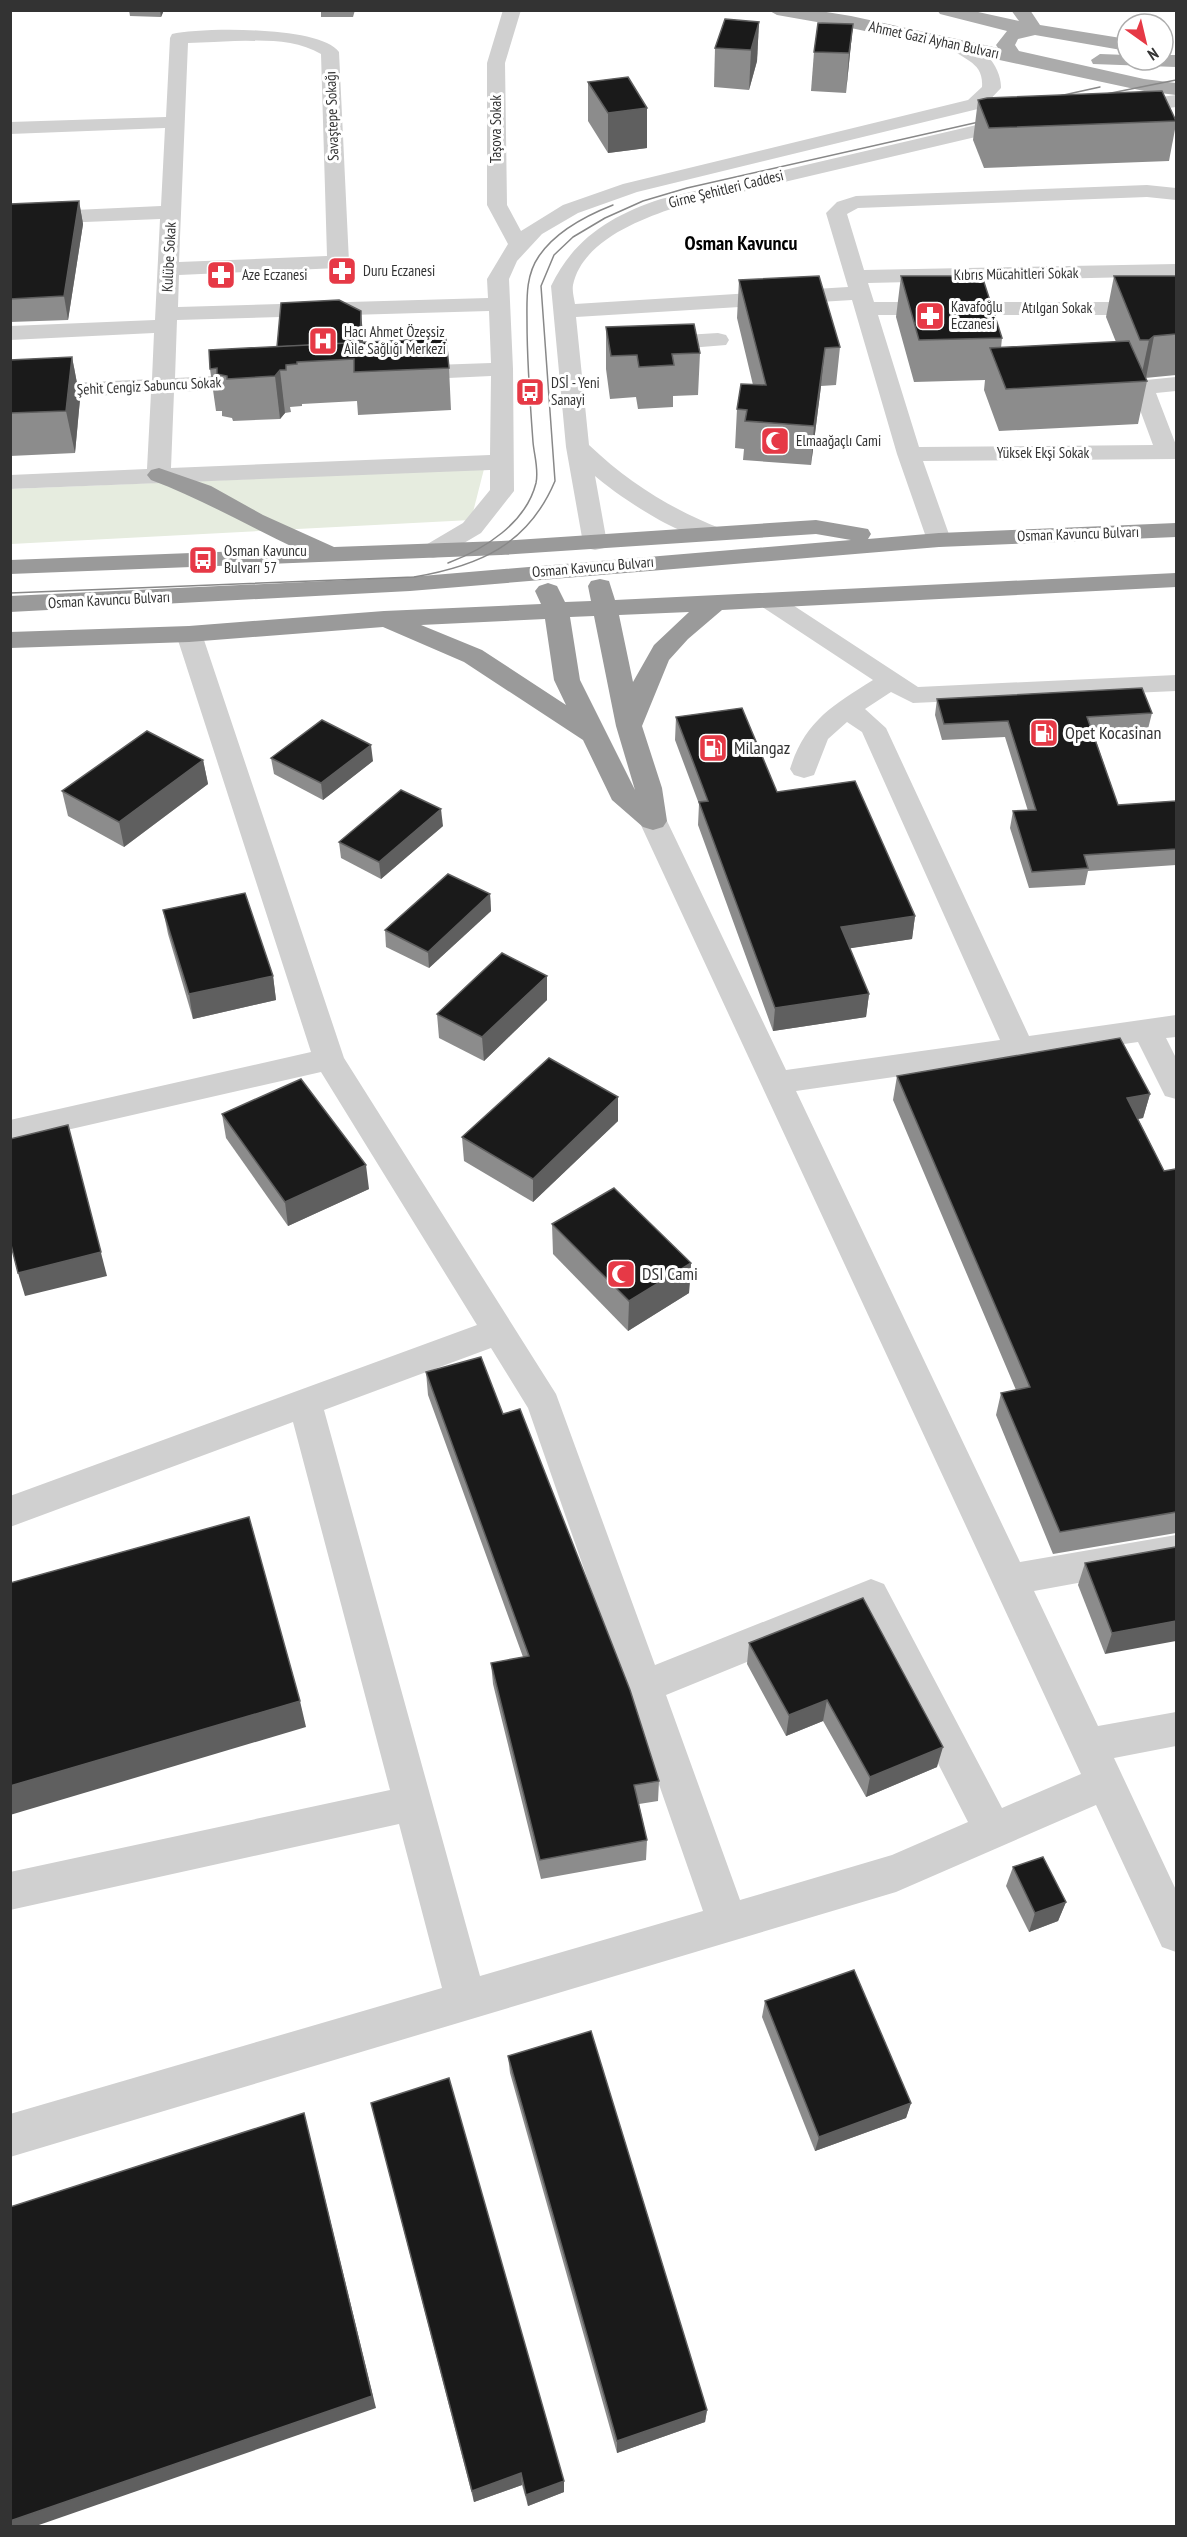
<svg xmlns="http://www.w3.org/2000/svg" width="1187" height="2537" viewBox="0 0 1187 2537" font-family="'PT Sans Narrow',sans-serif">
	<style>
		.green { fill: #e6ecdf }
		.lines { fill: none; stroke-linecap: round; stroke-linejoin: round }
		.minor { fill: #d0d0d0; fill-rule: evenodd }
		.major { fill: #ababab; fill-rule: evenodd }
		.highway { fill: #9a9a9a; fill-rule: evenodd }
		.tram { stroke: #888; stroke-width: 1.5 }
		.wall { fill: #8c8c8c }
		.shaded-wall { fill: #5f5f5f }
		.building { fill: #1a1a1a; stroke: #5f5f5f; stroke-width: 1.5 }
		.labels { text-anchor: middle; stroke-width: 6; stroke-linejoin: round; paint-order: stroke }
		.far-street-label { font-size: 15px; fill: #333; stroke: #fff }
		.far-poi-label { font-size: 15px; fill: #333; stroke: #fff; text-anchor: start }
		.poi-label { font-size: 18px; fill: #333; stroke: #fff; text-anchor: start }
		.far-district-label { font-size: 20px; font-weight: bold; fill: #000; stroke: #fff }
	</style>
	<rect width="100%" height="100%" fill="#fff"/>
	<!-- green -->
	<polygon class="green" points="484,469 471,520 11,544 11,489"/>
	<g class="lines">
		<!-- minor -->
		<g class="minor">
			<path d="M503 10H521L505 63 507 205 521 231 563 205 623 184 968 100 982 87C984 60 961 61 949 45L951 41C976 35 1002 65 1001 88L982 108 637 192 578 213 542 234 517 261 509 279 513 369 514 491 481 533 442 556 433 558 424 556 421 551 424 546 463 523 490 490V470L10 489V475L147 469 151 393 10 400V386L152 379 154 333 10 340V326L155 320 160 219 10 225V213L161 206 165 128 10 134V122L166 117 170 38 172 34C202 27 321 26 339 52L349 262 345 266 338 268 179 275 178 307 488 298 487 279 508 244 487 205V63ZM214 42C248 41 290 36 321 54L327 256 179 262 188 43ZM489 311 491 363 405 366 397 368 394 373 397 378 405 380 491 376 490 455 171 468 174 392 258 388 266 386 269 381 266 376 258 374 175 378 177 320Z"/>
			<polygon points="1176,95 1176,107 1124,114 1114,108 1124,102"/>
			<path d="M1019 115 1029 121 1026 125 674 208C638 220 582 242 573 285 572 291 574 298 575 304L848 287 826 213 837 202 856 196 1147 185 1176 188V200L1147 197 858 208 847 214 864 270 1176 264V276L868 283 874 302H1176V315H878L919 447 1153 445 1133 391 1146 380 1176 377V391L1156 393 1176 445V459L923 461 951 540 948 545 939 547 930 545 927 540 897 454 852 300 576 317 589 445C629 483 671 509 722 529L725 534 722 539C692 547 618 496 595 476L607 543 604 548 595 550 586 548 583 543 566 447 551 286C574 238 612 215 661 199Z"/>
			<polygon points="718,333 726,335 729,340 726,345 652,351 644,349 641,344 644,339 652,337"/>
			<path d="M770 593 779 596 918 687 1176 675V691L913 703 891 692 865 709 886 728 1029 1036 1176 1015V1037L1166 1038 1176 1058V1099L1165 1096 1138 1042 796 1091 1020 1562 1176 1535V1565L1034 1591 1098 1726 1176 1712V1746L1114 1758 1176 1890V1952L1162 1947 1096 1805 896 1892 10 2157V2114L442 1988 399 1824 10 1910V1872L390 1790 293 1422 10 1527V1496L477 1325 321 1072 10 1143V1120L311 1052 176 634 180 629 189 626 198 629 202 634 344 1058 556 1394 655 1665 871 1579 884 1584 1002 1808 1081 1774 639 821 643 815 653 812 663 815 667 821 786 1070 1000 1040 862 732 847 722 828 739 814 775 804 778 794 775 790 769C805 721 832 706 873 680L761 606 757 601 761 596ZM491 1348 528 1408 703 1911 480 1976 324 1410ZM862 1615 968 1822 892 1855 740 1900 666 1695Z"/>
		</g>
		<!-- major -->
		<g class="major">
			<polygon points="768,10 814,10 851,16 998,48 996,45 1007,31 940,14 937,10 969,10 1019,21 1011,10 1030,10 1040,25 1127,39 1127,51 1035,35 1018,39 1015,45 1019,51 1144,79 1176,83 1176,95 1144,91 851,28 777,15"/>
			<polygon points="1100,54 1127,55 1127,60 1163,60 1163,55 1176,55 1176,67 1093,64 1091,60"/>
		</g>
		<!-- highway -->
		<g class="highway">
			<path d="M159 468 211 486 263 515 334 547 501 541 816 520 868 529 871 534 868 539 939 533 1176 523V537L939 547 410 591 10 612V596L410 577 851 540 816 534 501 555 10 574V560L297 549C248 526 202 499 151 480L147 475 151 470Z"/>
			<path d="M1176 573V587L722 610 688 639 669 660 642 726 662 788 667 821 663 827 653 830 643 827 612 800 583 740 464 662 383 627 189 642 10 648V632L189 626 384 611 541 604 535 591 539 586 548 583 557 586 565 602 591 601 588 586 591 581 600 579 609 581 615 600ZM689 612 654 645 633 682 619 615ZM594 616 616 726 635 790 580 680 570 617ZM545 619 554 680 566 705 482 650 421 625Z"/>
		</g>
		<!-- tram -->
		<g class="tram">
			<polyline points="1091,97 1176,80"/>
			<polyline points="1050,98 1100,87"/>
			<path d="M448 563C485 549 526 523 536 483 539 469 534 455 533 442 530 402 527 362 527 323 527 300 525 276 539 256 556 231 585 216 613 205"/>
			<path d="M10 593 414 577C479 566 528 545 555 481L541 286 554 255 573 237 605 218 643 201 687 188 992 119"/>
		</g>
	</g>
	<!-- wall -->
	<g class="wall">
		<polygon points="129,10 164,10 161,17 130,16"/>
		<polygon points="321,10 355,10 353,17 321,17"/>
		<polygon points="759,22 757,61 749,90 714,87 715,48"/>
		<polygon points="853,24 846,93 811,91 814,52"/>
		<polygon points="588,82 647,108 647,148 608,153 588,121"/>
		<polygon points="978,100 1176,120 1176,124 1169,161 984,168 973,140"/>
		<polygon points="79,201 83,224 68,320 10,322 10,204"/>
		<polygon points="901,276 1002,338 1001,348 1116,342 1106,317 1114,276 1176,276 1176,376 1176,375 1145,378 1147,381 1138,424 999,431 984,390 985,380 914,382 896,317"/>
		<polygon points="739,280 840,347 836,385 821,386 811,465 743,460 744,449 735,448 737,409 753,385 737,318"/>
		<polygon points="606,327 700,353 698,395 673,396 673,407 638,409 636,397 610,399 606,369"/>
		<polygon points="363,335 363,343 449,368 451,410 358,415 357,401 302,404 302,406 290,407 291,412 285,413 280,419 233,421 232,418 222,416 222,411 216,411 210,369 277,347"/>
		<polygon points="72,357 80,399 75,453 10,456 10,360"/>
		<polygon points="937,699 1152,713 1148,729 1093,732 1118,805 1176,801 1176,865 1088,871 1085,885 1029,888 1010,828 1013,811 1028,811 1005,737 942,740 935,715"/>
		<polygon points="676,717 777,792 915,916 912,939 850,948 869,994 866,1017 773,1031 698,825 699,804 675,740"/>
		<polygon points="271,758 373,761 323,800 274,774"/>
		<polygon points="203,760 208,784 124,847 68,816 62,791"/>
		<polygon points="443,826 381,879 341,858 339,842"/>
		<polygon points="490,894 491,911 429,968 386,947 385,930"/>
		<polygon points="163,910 273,976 276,1000 193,1019 168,934"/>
		<polygon points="547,1000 484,1061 439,1038 437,1014"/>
		<polygon points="897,1076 1150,1094 1143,1118 1138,1119 1164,1171 1176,1169 1176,1534 1176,1533 1053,1554 996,1415 1001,1393 1016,1390 893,1100"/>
		<polygon points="618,1097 618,1121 533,1202 464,1161 462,1137"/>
		<polygon points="222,1114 369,1189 288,1226 226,1138"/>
		<polygon points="552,1224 691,1263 689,1293 628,1331 553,1254"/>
		<polygon points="426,1372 503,1414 659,1781 658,1801 639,1804 647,1840 646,1860 541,1879 493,1684 491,1663 523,1657 428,1395"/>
		<polygon points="1176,1547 1105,1654 1078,1585 1085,1563"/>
		<polygon points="749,1643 937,1767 866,1797 823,1721 786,1736 747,1664"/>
		<polygon points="1013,1867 1066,1902 1058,1921 1029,1932 1006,1886"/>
		<polygon points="765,2001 911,2103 906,2118 815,2151 762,2017"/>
		<polygon points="508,2056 707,2410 705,2422 617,2453 510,2073"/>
		<polygon points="371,2103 564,2492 528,2506 522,2485 474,2502"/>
	</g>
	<!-- shaded-wall -->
	<g class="shaded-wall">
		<polygon points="160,10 164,10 161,17"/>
		<polygon points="759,22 757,61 749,90 751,50"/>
		<polygon points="853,24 849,63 846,93 849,53"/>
		<polygon points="647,108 647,148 608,153 608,113"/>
		<polygon points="79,201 83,224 68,320 64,296"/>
		<polygon points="361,311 363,335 362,367 360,343"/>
		<polygon points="1154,336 1146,378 1140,382 1149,340"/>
		<polygon points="825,348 821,386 811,465 814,426"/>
		<polygon points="72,357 80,399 75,453 66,411"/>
		<polygon points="280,370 285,413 280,419 275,376"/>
		<polygon points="371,745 373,761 323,800 321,783"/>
		<polygon points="203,760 208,784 124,847 119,822"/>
		<polygon points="441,809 443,826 381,879 379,862"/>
		<polygon points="490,894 491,911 429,968 428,952"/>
		<polygon points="915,916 912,939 839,950 841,927"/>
		<polygon points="273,976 276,1000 193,1019 189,994"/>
		<polygon points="547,976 547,1000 484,1061 482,1037"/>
		<polygon points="869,994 866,1017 773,1031 775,1008"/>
		<polygon points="1150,1094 1143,1118 1120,1122 1127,1098"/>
		<polygon points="618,1097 618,1121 533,1202 533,1179"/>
		<polygon points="68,1125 107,1276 25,1296 18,1273"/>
		<polygon points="366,1165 369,1189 288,1226 285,1202"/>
		<polygon points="691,1263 689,1293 628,1331 629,1301"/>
		<polygon points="1176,1621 1176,1641 1105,1654 1112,1633"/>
		<polygon points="827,1700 823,1721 786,1736 789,1715"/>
		<polygon points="300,1701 306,1727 10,1815 10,1786"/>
		<polygon points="943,1747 937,1767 866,1797 870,1777"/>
		<polygon points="1066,1902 1058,1921 1029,1932 1035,1913"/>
		<polygon points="911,2103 906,2118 815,2151 819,2137"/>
		<polygon points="304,2113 376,2408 36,2526 10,2526 10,2521"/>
		<polygon points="707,2410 705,2422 617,2453 617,2441"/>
		<polygon points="521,2473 522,2485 474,2502 472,2491"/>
		<polygon points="564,2481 564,2492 528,2506 526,2495"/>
	</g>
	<!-- building -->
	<g class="building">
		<polygon points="725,19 759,22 751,50 715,48"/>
		<polygon points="818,23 853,24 849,53 814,52"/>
		<polygon points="628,77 647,108 608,113 588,82"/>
		<polygon points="1162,91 1176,121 989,128 978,100 987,98"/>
		<polygon points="79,201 64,296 10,299 10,204"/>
		<polygon points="819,276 840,347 825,348 814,426 745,421 747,410 737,409 741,384 766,385 739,280"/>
		<polygon points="901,276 982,276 1002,338 919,340"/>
		<polygon points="1114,276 1176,276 1176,334 1154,336 1149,340 1140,340"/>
		<polygon points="339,300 361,311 360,343 277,347 281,303"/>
		<polygon points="694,324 700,353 672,354 674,365 639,367 637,355 611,356 606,327"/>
		<polygon points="446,338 449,368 354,372 354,359 297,362 297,364 286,365 286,370 280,370 275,376 227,379 227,376 217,374 217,368 210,369 209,350"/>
		<polygon points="1129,341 1147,381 1006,389 990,348"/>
		<polygon points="72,357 66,411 10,413 10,360"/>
		<polygon points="1142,688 1152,713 1087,717 1118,805 1176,801 1176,849 1084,855 1088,868 1032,872 1013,811 1036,810 1008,721 944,724 937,699"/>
		<polygon points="742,708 777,792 855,781 915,916 841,927 869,994 775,1008 699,802 708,801 676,717"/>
		<polygon points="322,720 371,745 321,783 271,758"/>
		<polygon points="147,731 203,760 119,822 62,791"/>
		<polygon points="401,790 441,809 379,862 339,842"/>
		<polygon points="448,874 490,894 428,952 385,930"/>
		<polygon points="245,893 273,976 189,994 163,910"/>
		<polygon points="502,953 547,976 482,1037 437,1014"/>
		<polygon points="1120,1038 1150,1094 1127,1098 1164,1171 1176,1169 1176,1512 1060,1532 1001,1393 1030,1387 897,1076"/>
		<polygon points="549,1058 618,1097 533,1179 462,1137"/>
		<polygon points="301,1079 366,1165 285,1202 222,1114"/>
		<polygon points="68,1125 101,1252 18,1273 10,1241 10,1139"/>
		<polygon points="614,1188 691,1263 629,1301 552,1224"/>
		<polygon points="481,1357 503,1414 520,1409 630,1690 659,1781 634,1785 647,1840 540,1860 491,1663 529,1656 426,1372"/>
		<polygon points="249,1517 300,1701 10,1786 10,1583"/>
		<polygon points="1176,1547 1176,1621 1112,1633 1085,1563"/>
		<polygon points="863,1598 943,1747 870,1777 827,1700 789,1715 749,1643"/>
		<polygon points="1043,1857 1066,1902 1035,1913 1013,1867"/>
		<polygon points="854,1970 911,2103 819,2137 765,2001"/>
		<polygon points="591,2031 707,2410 617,2441 508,2056"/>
		<polygon points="449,2078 564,2481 526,2495 521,2473 472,2491 371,2103"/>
		<polygon points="304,2113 372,2396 10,2521 10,2207"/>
	</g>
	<!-- icons -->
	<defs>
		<g id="pharmacy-square" transform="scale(1.5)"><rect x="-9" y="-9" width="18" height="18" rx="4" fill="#e63946" stroke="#fff"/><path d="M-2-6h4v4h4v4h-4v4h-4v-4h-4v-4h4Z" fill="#fff"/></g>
		<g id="hospital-square" transform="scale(1.5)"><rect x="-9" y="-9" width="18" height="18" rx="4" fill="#e63946" stroke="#fff"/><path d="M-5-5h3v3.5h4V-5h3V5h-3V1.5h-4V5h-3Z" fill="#fff"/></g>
		<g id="bus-square" transform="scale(1.5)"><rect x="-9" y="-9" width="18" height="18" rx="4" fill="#e63946" stroke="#fff"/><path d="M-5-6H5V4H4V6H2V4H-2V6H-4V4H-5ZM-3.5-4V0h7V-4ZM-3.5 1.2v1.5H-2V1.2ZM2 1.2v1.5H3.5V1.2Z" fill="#fff"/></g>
		<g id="mosque-square" transform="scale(1.5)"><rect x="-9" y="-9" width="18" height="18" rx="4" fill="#e63946" stroke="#fff"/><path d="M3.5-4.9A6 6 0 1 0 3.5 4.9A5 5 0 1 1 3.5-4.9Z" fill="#fff"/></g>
		<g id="fuel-square" transform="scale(1.5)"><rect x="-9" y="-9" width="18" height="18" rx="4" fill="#e63946" stroke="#fff"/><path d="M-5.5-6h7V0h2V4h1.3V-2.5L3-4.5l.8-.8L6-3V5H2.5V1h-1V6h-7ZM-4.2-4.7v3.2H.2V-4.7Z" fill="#fff"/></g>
	</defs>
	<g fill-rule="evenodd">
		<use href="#pharmacy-square" x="342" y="271"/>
		<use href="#pharmacy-square" x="221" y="275"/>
		<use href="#pharmacy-square" x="930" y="316"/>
		<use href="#hospital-square" x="323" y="341"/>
		<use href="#bus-square" x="530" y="392"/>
		<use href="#mosque-square" x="775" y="441"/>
		<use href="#bus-square" x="203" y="560"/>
		<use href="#fuel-square" x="1044" y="733"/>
		<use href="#fuel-square" x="713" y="748"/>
		<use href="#mosque-square" x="621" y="1274"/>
	</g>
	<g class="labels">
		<!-- far-street labels -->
		<g class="far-street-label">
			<text transform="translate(934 40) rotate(12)" y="5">Ahmet Gazi Ayhan Bulvarı</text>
			<text transform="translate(332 116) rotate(-92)" y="5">Savaştepe Sokağı</text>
			<text transform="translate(496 129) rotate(-90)" y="5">Taşova Sokak</text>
			<text transform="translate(726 189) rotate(-14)" y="5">Girne Şehitleri Caddesi</text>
			<text transform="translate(169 257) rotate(-87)" y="5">Kulübe Sokak</text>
			<text transform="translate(1016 274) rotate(-1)" y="5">Kıbrıs Mücahitleri Sokak</text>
			<text x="1057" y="313">Atılgan Sokak</text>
			<text transform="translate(149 386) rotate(-3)" y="5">Şehit Cengiz Sabuncu Sokak</text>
			<text x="1043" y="458">Yüksek Ekşi Sokak</text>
			<text transform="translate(1078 534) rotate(-2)" y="5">Osman Kavuncu Bulvarı</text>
			<text transform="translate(593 567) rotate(-5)" y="5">Osman Kavuncu Bulvarı</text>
			<text transform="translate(109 600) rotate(-3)" y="5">Osman Kavuncu Bulvarı</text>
		</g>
		<!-- far-poi labels -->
		<g class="far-poi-label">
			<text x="363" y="276">Duru Eczanesi</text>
			<text x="242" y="280">Aze Eczanesi</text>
			<text x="951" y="312">Kavafoğlu<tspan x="951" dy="17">Eczanesi</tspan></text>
			<text x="344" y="337">Hacı Ahmet Özeşsiz<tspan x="344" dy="17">Aile Sağlığı Merkezi</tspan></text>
			<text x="551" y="388">DSİ - Yeni<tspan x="551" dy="17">Sanayi</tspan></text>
			<text x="796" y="446">Elmaağaçlı Cami</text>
			<text x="224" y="556">Osman Kavuncu<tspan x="224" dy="17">Bulvarı 57</tspan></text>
		</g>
		<!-- poi labels -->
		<g class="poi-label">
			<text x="1065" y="739">Opet Kocasinan</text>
			<text x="734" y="754">Milangaz</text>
			<text x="642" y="1280">DSI Cami</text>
		</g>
		<!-- far-district labels -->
		<g class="far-district-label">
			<text x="741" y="250">Osman Kavuncu</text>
		</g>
	</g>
	<!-- border -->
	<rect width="1187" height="2537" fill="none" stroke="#333333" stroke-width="24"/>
	<!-- north arrow -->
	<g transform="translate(1145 42) rotate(146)"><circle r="28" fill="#ffffff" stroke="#adadad" stroke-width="1.5"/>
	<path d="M0-4.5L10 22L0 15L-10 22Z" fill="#e63946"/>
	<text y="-9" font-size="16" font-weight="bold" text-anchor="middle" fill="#333333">N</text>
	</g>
</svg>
